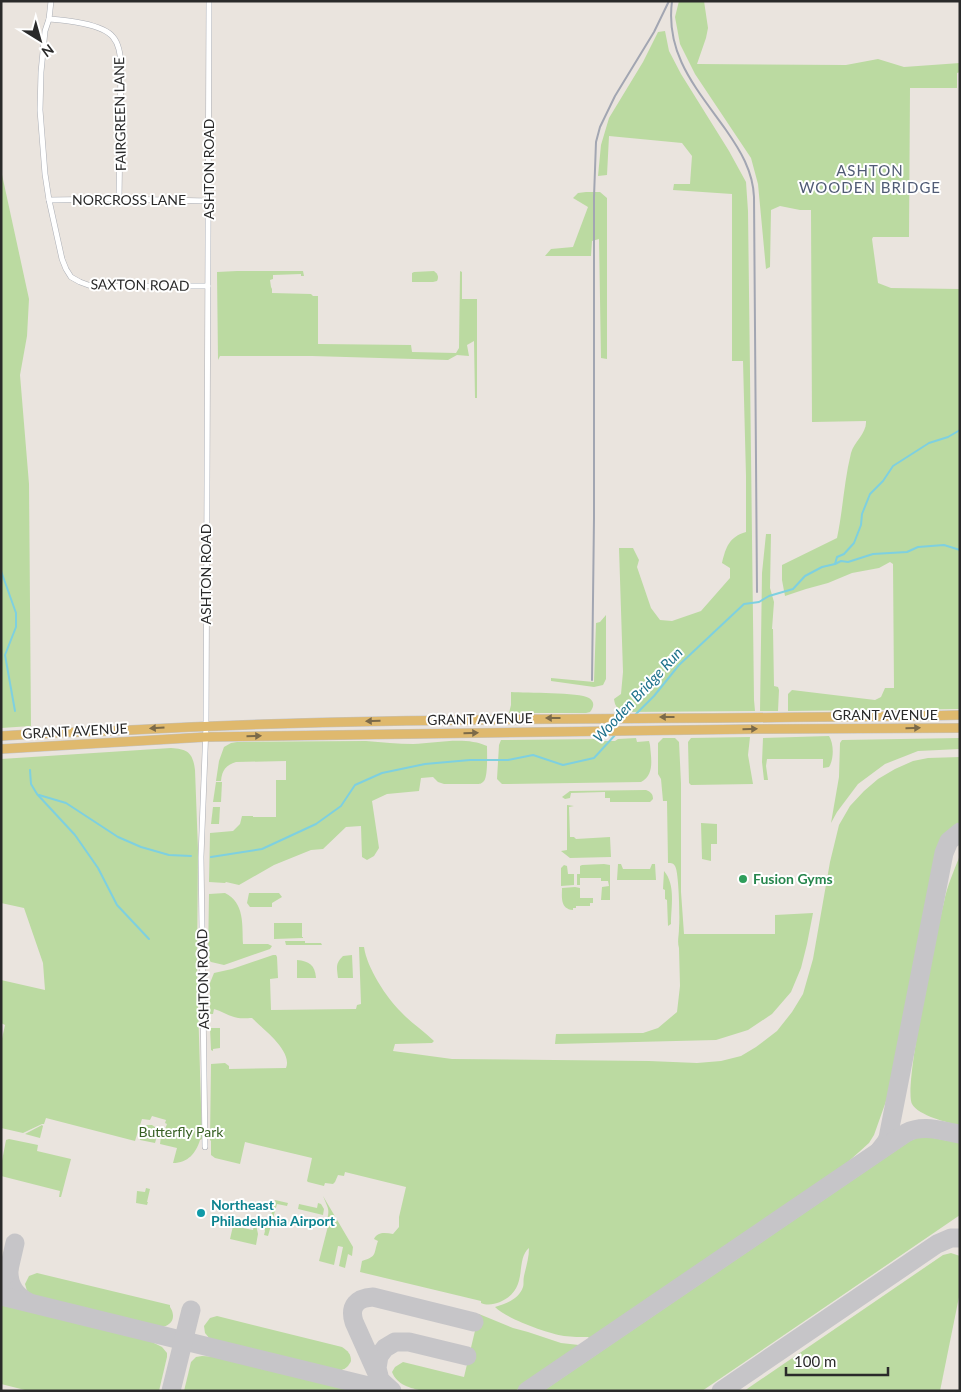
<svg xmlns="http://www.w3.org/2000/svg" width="961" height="1392" viewBox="0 0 961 1392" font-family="Lato,sans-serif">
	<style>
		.green { fill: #bbdaa1 }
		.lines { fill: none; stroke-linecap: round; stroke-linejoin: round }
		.stream { stroke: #7ed0e0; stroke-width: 2 }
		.taxiway { stroke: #c6c5c8; stroke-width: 19 }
		.street-casing { stroke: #abaeb5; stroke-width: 6 }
		.primary-casing { stroke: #c3c3c3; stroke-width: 10 }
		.street { stroke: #fff; stroke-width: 5 }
		.primary { stroke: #dfb96e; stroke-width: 9 }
		.rail { stroke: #a2a6b2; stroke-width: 2 }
		.oneway { fill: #7b6a49 }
		.leisure-dot { fill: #2e9e5b; stroke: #fff; stroke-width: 2 }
		.culture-dot { fill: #0f9aa8; stroke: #fff; stroke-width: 2 }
		.labels { text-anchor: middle; stroke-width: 4; stroke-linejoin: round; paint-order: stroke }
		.street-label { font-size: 14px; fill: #2a2a2a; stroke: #fff }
		.leisure-label { font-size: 14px; font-weight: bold; fill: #27864d; stroke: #fff; text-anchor: start }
		.park-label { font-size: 14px; fill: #365f23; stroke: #fff }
		.culture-label { font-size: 14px; font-weight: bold; fill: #0d838f; stroke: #fff; text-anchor: start }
		.neighbourhood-label { font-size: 15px; letter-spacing: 1px; fill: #505b75; stroke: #fff }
		.water-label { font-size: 15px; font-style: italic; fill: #1e718b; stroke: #fff }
	</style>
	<rect width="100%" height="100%" fill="#eae4de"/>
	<!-- green -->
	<g class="green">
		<path d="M679 1H704L708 28 706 38 697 64 846 65 878 59 904 67 960 63V72L957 73V88H910L909 237H873L872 239 878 283 891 288 960 289V709L788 711V694L792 690 875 700 881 697 885 688H894L893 564 890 562 879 568 852 573 828 583 806 589 785 596 782 580V565L837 538C843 510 844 481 851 453 854 442 867 433 866 421L812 422 811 210H800L780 206 771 210 770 267 766 269 758 184 751 158 695 74 680 44 675 17Z"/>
		<path d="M665 31 669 51 681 74 729 151 746 182 748 211 754 700 755 711 626 712C618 710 615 707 614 699L621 694 623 672 619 548H633L639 560 637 567 651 608 660 620 672 621 701 611 730 578V568L722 563C726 547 729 537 746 532V476L743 361H732V194L673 190 674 184H690L692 156 682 143 609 136 607 175 598 176 601 145 609 118 643 62 658 32Z"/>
		<polygon points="1,170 29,299 27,336 20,375 29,484 31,726 1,728 2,626"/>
		<polygon points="586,192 600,192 607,198 607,359 601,358 599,239 592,241 591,256 545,256 551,249 573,247 588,207 573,198 578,193"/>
		<polygon points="237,271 303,271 304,276 301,276 301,274 273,275 273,279 270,280 271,287 272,289 272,293 311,294 313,296 318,296 318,344 411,345 412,352 456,353 459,348 460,271 462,272 462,299 477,299 477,398 475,398 474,341 467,345 469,356 457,355 448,360 312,356 220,356 218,360 217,272"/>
		<path d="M434 271C438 274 439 277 437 281L433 282H412V273L414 272Z"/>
		<polygon points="766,534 771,534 770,588 774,602 772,629 773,629 774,686 778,687 779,690 778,711 760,711 762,573"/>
		<polygon points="606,615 606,679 603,685 594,687 551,681 551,678 594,682 596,623 600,622"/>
		<path d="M511 692C526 693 579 692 589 698 595 702 594 707 590 712L586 713H509L511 705Z"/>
		<path d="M829 736C834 744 834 759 829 767L823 768V759H767L766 766 768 780H764L762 762 763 738Z"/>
		<polygon points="750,737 748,755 753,784 691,785 689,783 688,742 691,738"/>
		<path d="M636 738 637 742 649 741 650 745C651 758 655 775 641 782L502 784 497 779 499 745 501 740 600 739 602 741H615L618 739Z"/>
		<path d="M663 738H675L679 742 681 783V892L684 934H775V915L813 913 807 944 801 968 791 992 772 1014 748 1030 716 1040 555 1044 556 1034 643 1033 658 1028 677 1012 680 986 679 948C677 941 679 936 679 928 680 919 679 872 675 866 673 863 672 863 668 863L667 801H663L661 779 658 774V743Z"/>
		<polygon points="960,738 960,749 918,751 885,764 858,784 837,812 831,823 839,777 840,743 842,740"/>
		<path d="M366 741C382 742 398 744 413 744 436 743 466 736 487 746 487 754 488 776 484 781 481 784 480 784 476 784H444L438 782 433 777 421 778 419 791 387 794 372 801 379 848 374 856 367 860 362 857 361 826 346 827 323 849 311 850 274 865 239 885 226 882 225 883 209 882 210 833 233 831 240 824 242 816H253V817H276V780H286V761L236 762C226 765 222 770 221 781H216L219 761 224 747 231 743 237 742Z"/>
		<path d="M171 748C188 749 193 753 195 770L198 850 197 970 202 1139 200 1140C196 1153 188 1163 173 1163L177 1148 160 1144 162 1129H165L167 1124 165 1123 166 1120 152 1116 150 1120 142 1119 135 1141 46 1118 44 1124H42L23 1133 1 1128V1043L5 1025 1 1023V980L45 990 43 963 24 908 1 903V759Z"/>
		<path d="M960 757V825C948 831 942 840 937 852L890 1090 874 1135 869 1143 839 1170 590 1339 588 1337C581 1337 572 1337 564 1336 547 1333 507 1319 495 1307 506 1304 519 1299 523 1287 524 1284 523 1280 524 1276 526 1267 529 1258 529 1248 514 1261 530 1289 500 1302 494 1304 488 1306 481 1303V1301L360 1272 362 1261C378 1256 373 1254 378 1241L374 1239C378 1231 386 1233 393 1234L399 1227V1217L406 1187 345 1172 344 1176 338 1175 335 1182 333 1184 325 1183 324 1186 308 1182 307 1181 312 1158 245 1142 240 1164 215 1158 211 1155V1141L210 1140 211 1064 225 1063 229 1066V1069L286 1068C293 1051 263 1029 252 1018 247 1018 239 1019 234 1017 227 1015 221 1011 214 1009L213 1014H210V983L214 973 232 969 273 955H276L277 957 278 978 270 979 271 1010 356 1009 357 1005 361 1004 359 947H364C367 968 386 997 401 1012 411 1023 424 1031 434 1041L432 1043 395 1044 393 1051 452 1059 649 1061 697 1063 721 1061 741 1056 756 1047 777 1031 792 1012 803 994 813 959 830 862 839 825 850 806 864 791 878 779 895 769 913 761 928 758Z"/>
		<polygon points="216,782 222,782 221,802 213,802"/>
		<path d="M646 790C651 792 653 794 653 799L650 802H610V798H605V792L571 793 570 798 565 799 562 797 570 791Z"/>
		<polygon points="567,805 574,806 569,807 570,837 574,837 576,839 610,837 611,857 570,858 561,851 567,850"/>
		<polygon points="213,807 220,807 219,824 211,824"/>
		<polygon points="701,823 717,824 717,844 711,844 711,861 702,859"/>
		<path d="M960 855V1126C947 1122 919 1116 912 1104 903 1087 937 930 944 902 947 886 954 871 960 855Z"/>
		<polygon points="604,864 610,865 610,900 601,900 602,887 609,886 608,881 601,881 601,878 580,878 580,885 577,885 577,874 580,874 580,866 582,865"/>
		<polygon points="618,864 621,864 623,869 650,869 652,864 655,864 656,880 617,880"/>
		<polygon points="564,865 567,866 568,874 574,874 574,885 561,886 561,868"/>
		<path d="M664 871C676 885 671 907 671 924L668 926 667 900 665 899V890L663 889Z"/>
		<path d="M575 887 580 888V898H593V903H590V906H576V908H573V910C560 909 562 897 562 888Z"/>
		<path d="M225 893C245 903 242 925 243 944H268L272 946 270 949 224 965 211 962 208 959 209 894Z"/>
		<polygon points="249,893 279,893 282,897 272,903 272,907 250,907 247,903"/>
		<polygon points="274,923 302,923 302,937 303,937 303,938 274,939"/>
		<polygon points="285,941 305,941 305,943 321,943 322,945 286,945"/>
		<path d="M352 955 353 978H338C337 967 335 964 343 956Z"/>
		<path d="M297 960C309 961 315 965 316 978H297Z"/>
		<polygon points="210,1028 220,1028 220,1048 213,1049 213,1051 211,1050"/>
		<polygon points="42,1125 43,1126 40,1138 25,1134"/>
		<path d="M147 1125H152C160 1129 157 1136 155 1143L140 1140C141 1134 142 1129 147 1125Z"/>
		<polygon points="919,1137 928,1137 960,1143 960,1215 702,1391 543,1391 910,1141"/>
		<polygon points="9,1139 38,1145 37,1151 71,1159 61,1197 59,1197 60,1191 1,1176 1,1166 6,1140"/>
		<polygon points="146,1188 150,1189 147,1202 148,1202 147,1205 136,1203 137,1191 145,1192"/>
		<path d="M323 1196 353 1247 352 1256 348 1254 345 1268 339 1266 343 1247 338 1246 334 1265 319 1261 328 1226 326 1225C330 1208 329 1211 323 1196Z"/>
		<polygon points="275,1200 288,1203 287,1206 277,1204 268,1236 264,1235 265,1231 264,1228 270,1228 271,1221 270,1220"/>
		<polygon points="318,1203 321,1204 324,1209 323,1215 298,1209 299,1204 317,1208"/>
		<polygon points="255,1220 258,1234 256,1245 230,1239 233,1226 253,1230"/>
		<polygon points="951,1253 960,1256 960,1292 940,1391 744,1391 943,1255"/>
		<path d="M37 1273 170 1305V1307C176 1316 173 1325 162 1327L33 1296 27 1291 25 1284 29 1276Z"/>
		<polygon points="1,1305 150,1341 162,1347 167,1353 167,1357 159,1391 29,1391 1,1384"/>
		<path d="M479 1314 513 1328 528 1332 561 1343 579 1345 580 1346 515 1391H423C410 1388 397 1385 392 1372L395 1367 403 1362 464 1377Z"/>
		<path d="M217 1316 342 1347C348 1351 351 1354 351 1361 349 1366 344 1371 338 1370L210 1339 205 1333 204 1326 210 1318Z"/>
		<polygon points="202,1356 218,1357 357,1391 184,1391 191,1362 196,1357"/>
	</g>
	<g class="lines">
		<!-- stream -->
		<g class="stream">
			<polyline points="1,510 1,558"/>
			<polyline points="835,564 837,557 844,554 854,543 861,525 862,514 870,494 883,481 893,466 929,443 948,437 960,430"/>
			<polyline points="1,571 16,613 16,627 5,655 15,711"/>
			<polyline points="635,715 654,696 679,665 744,604 759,602 769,596 793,589 805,576 822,567 835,564 841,561 848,562 873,554 907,552 918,547 944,545 960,550"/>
			<polyline points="30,770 31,784 37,794 75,835 98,868 117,905 149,939"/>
			<polyline points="39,795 66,803 118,837 141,847 169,855 191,856"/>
			<polyline points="211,857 262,849 316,824 341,806 355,785 382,773 425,764 470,760 508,760 533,755 563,765 594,758 616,734"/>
		</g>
		<!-- taxiway -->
		<g class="taxiway">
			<polyline points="879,1151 886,1142 888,1138 944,853 949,841 960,832"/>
			<path d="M9 1269C8 1284 14 1295 28 1302"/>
			<polyline points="2,1279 9,1269 15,1243"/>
			<polyline points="1,1296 389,1391"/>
			<polyline points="379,1376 377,1368 379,1356 385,1348 395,1342 409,1342 467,1356"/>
			<polyline points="171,1391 191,1310"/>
			<path d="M392 1391 380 1380 354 1322C349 1306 357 1298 373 1297L474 1322"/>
			<path d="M527 1391 906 1133C923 1124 941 1131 960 1134"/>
			<polyline points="721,1391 937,1244 951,1238 960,1238"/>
		</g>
		<!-- street casing -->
		<g class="street-casing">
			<g id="street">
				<polyline points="51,1 49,19 45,31 41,72 40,110 45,174 49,200 62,259 66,269 71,277 80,282 91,286 208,286"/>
				<path d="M49 19C65 20 103 24 113 37 119 44 120 54 121 63L119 199"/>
				<polyline points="49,200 119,199 208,201"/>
				<polyline points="205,1147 201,857 206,726 209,1"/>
			</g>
		</g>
		<!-- primary casing -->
		<g class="primary-casing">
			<g id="primary">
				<path d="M1 736C44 733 88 732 131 730 407 715 684 721 960 715"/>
				<polyline points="1,749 206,737 758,729 960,728"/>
			</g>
		</g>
		<!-- street -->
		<use href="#street" class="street"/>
		<!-- primary -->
		<use href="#primary" class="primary"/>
		<!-- rail -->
		<g class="rail">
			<path d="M672 1C665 55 697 89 726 130 740 150 753 171 754 197L757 592"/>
			<polyline points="592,680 594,518 594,197 596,142 600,127 615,96 654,32 669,1"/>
		</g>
	</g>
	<!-- one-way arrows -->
	<defs><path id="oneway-solid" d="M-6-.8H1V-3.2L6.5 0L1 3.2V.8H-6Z" transform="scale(1.25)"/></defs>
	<g class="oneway">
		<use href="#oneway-solid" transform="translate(667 717) rotate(180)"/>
		<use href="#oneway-solid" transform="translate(553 718) rotate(180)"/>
		<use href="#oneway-solid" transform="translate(373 721) rotate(179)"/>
		<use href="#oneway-solid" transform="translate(157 728) rotate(177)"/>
		<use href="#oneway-solid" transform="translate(913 728) rotate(-1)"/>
		<use href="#oneway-solid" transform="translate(750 729) rotate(-1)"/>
		<use href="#oneway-solid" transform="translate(471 733) rotate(-1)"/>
		<use href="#oneway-solid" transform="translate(254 736) rotate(-1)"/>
	</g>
	<!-- markers -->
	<circle class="leisure-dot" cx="743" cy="879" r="5"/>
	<circle class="culture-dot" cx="201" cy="1213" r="5"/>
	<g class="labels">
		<!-- street labels -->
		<g class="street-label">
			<text transform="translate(120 114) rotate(-91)" y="5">FAIRGREEN LANE</text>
			<text transform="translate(209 169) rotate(-90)" y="5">ASHTON ROAD</text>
			<text x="129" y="205">NORCROSS LANE</text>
			<text transform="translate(140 285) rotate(1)" y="5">SAXTON ROAD</text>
			<text transform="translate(206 574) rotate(-90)" y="5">ASHTON ROAD</text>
			<text x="885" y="720">GRANT AVENUE</text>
			<text transform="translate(480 719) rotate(-1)" y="5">GRANT AVENUE</text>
			<text transform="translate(75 731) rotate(-3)" y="5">GRANT AVENUE</text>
			<text transform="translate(203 979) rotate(-91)" y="5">ASHTON ROAD</text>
		</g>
		<!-- leisure labels -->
		<g class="leisure-label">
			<text x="753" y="884">Fusion Gyms</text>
		</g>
		<!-- park labels -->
		<g class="park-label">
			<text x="181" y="1137">Butterfly Park</text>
		</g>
		<!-- culture labels -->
		<g class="culture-label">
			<text x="211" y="1210">Northeast<tspan x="211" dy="16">Philadelphia Airport</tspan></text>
		</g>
		<!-- neighbourhood labels -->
		<g class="neighbourhood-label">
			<text x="870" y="176">ASHTON<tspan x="870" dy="17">WOODEN BRIDGE</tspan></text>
		</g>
		<!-- water labels -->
		<g class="water-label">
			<text transform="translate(638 695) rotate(-47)" y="5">Wooden Bridge Run</text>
		</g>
	</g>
	<!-- border -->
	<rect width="961" height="1392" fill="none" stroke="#2a2a2a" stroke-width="5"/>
	<!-- north arrow -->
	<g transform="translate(40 40) rotate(143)" stroke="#ffffff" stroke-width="4" paint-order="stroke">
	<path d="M0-4L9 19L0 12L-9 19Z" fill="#2a2a2a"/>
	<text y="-8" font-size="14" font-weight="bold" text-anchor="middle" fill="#2a2a2a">N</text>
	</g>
	<!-- scale -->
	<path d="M786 1367v8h102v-8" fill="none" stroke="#2a2a2a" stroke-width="2.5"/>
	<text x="794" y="1367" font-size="15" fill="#2a2a2a" stroke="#ffffff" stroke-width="4" paint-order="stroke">100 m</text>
</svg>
